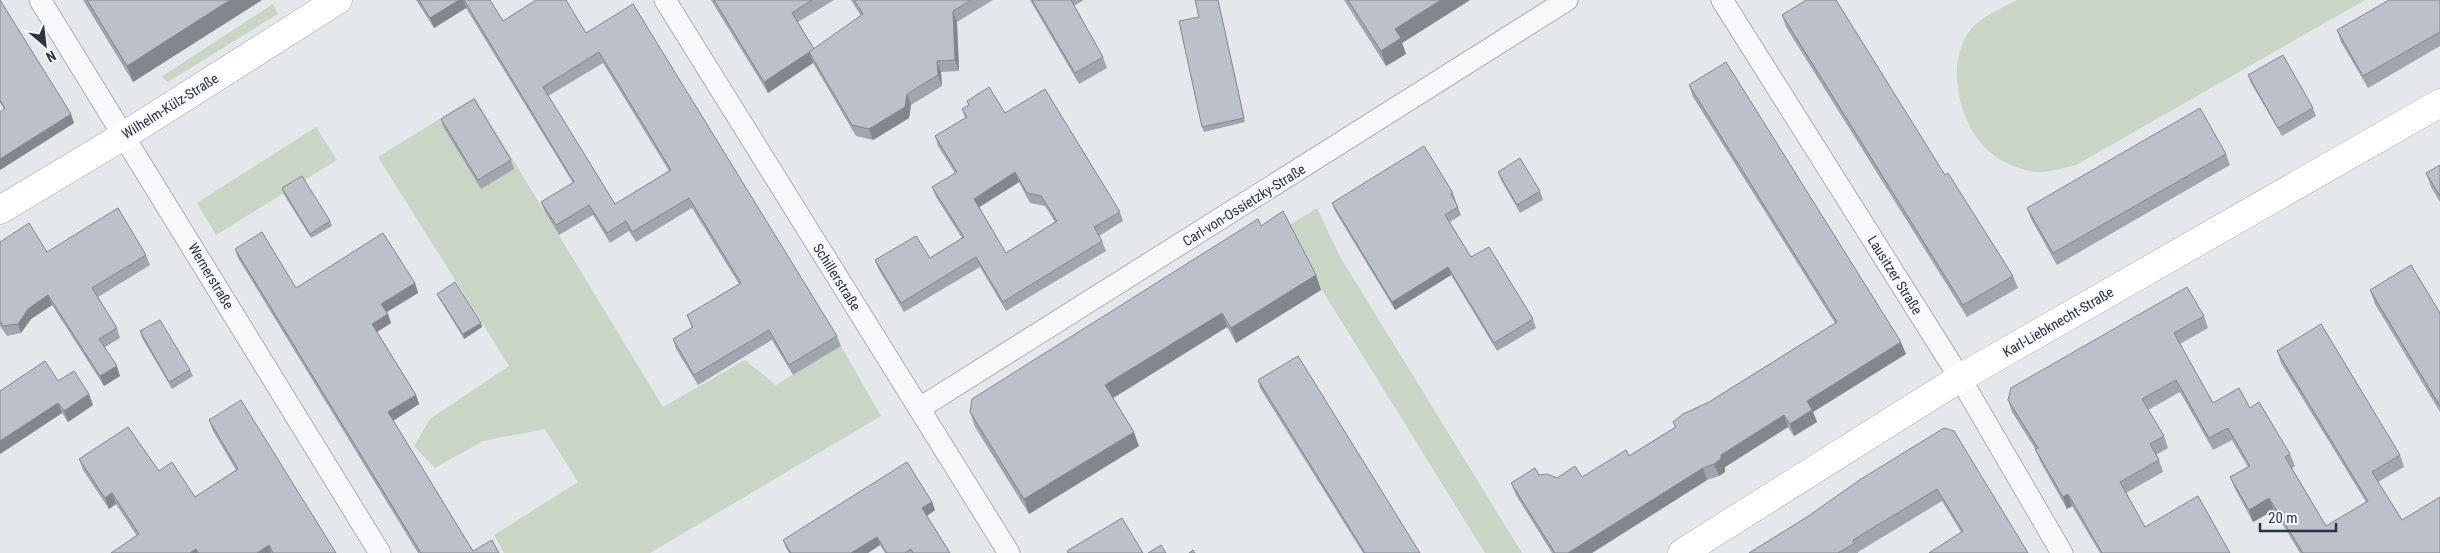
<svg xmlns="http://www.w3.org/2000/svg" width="2440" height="553" viewBox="0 0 2440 553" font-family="'Roboto Condensed',sans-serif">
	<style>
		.green { fill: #c9d6c5 }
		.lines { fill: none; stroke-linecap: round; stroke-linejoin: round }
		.minor-casing { stroke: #a9aeb7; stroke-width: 23 }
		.secondary-casing { stroke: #a9aeb7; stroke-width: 29 }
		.minor { stroke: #f7f8fa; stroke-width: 21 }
		.secondary { stroke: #fff; stroke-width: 28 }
		.wall { fill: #a1a5ae; fill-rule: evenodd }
		.shaded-wall { fill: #83868d }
		.building { fill: #bbc0ca; stroke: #83868d; fill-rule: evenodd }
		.labels { text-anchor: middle; stroke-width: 4; stroke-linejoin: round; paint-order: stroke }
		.street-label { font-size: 14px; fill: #2b3445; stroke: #f4f6f9 }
	</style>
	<rect width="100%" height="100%" fill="#e4e7ec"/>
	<!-- green -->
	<g class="green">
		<path d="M2017 0H2365L2076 165C2063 168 2048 173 2034 172 2021 170 2002 162 1992 154 1958 128 1941 54 1977 23 1988 14 2004 7 2017 0Z"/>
		<polygon points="273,4 278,14 168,82 161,77"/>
		<polygon points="475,97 663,407 745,360 776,385 841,346 881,416 650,553 504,553 494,535 578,482 545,429 483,441 435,468 414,446 430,419 509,366 378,157"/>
		<polygon points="316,127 337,160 216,235 197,203"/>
		<polygon points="1317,208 1339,255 1522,553 1485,553 1322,290 1288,226"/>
	</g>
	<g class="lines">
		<!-- minor casing -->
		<g class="minor-casing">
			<g id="minor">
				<polyline points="40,0 380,553"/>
				<polyline points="665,0 1009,553"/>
				<polyline points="1722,0 1960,378 2062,553"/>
				<polyline points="920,408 1567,0"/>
			</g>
		</g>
		<!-- secondary casing -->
		<g class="secondary-casing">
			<g id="secondary">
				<polyline points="0,210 125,135 338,0"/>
				<polyline points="1682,553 1960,378 2440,103"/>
			</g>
		</g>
		<!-- minor -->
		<use href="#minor" class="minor"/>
		<!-- secondary -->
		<use href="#secondary" class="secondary"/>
	</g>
	<!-- wall -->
	<g class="wall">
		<polygon points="0,0 74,123 0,170 0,112 4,109 0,103"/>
		<polygon points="83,0 262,0 133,82"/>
		<path d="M416 0H490L503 21 586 33 837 336 841 346 793 375 772 340 698 385 676 349 673 339 692 328 687 315 739 284 692 208 636 242 629 231 610 243 593 215 559 235 545 212 541 202 573 183 466 8 434 28ZM603 63 669 171 615 204 548 96Z"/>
		<polygon points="711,0 834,0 798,22 814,49 861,16 851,0 993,0 957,22 959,71 941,72 942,86 911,105 909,118 873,140 856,136 813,63 768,93"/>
		<polygon points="1030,0 1084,0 1074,6 1103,57 1107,68 1079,84"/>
		<polygon points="1218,0 1245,122 1204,132 1202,127 1199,17"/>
		<polygon points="1344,0 1470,0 1402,43 1406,54 1386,66"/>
		<polygon points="2440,0 2440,46 2368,88 2341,42 2337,30"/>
		<polygon points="1782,15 1945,175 2013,276 2018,288 1967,317 1786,27"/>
		<polygon points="2248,75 2313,108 2316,116 2282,136 2251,83"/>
		<polygon points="1689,85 1906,354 1813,412 1817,422 1794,436 1788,427 1725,467 1725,472 1719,476 1707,480 1592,553 1552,553 1516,495 1511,483 1539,475 1557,478 1582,477 1629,456 1675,427 1673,422 1709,402 1835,323 1693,97"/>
		<path d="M967 101 1005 113 1120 212 1123 221 1099 236 1102 241 1106 251 1006 311 980 267 904 312 879 270 875 260 930 258 962 238 936 197 932 187 955 173 938 146 935 136 965 118 962 109 968 105ZM1019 182 1030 203 1045 206 1055 222 1006 253 979 207Z"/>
		<polygon points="441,119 511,160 514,169 481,189 444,128"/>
		<polygon points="2226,154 2230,165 2057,265 2031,219 2027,208"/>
		<polygon points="2440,165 2440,202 2431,187 2426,173"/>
		<polygon points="1498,172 1540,191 1543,200 1520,213 1501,180"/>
		<polygon points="282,188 330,221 332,226 311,238 283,193"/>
		<polygon points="1453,193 1456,201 1455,202 1458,207 1461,215 1450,222 1471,257 1533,319 1536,328 1497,351 1451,275 1395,310 1335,211 1332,203"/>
		<polygon points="1261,226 1316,275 1321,290 1236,343 1227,327 1113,398 1139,446 1029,514 975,427 970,412"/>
		<polygon points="0,242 47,252 146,255 150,265 98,297 117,328 120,338 105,347 120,376 104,386 52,305 31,319 21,333 7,336 0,326"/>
		<polygon points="235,249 296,288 415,283 418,293 387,312 391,323 377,332 416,395 419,404 393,421 473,551 499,553 418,553 238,258"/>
		<polygon points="2370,290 2440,313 2440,412 2375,304"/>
		<polygon points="437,294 481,323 482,327 464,339 439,298"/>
		<polygon points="2204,316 2208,328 2180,344 2213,403 2250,408 2290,454 2295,466 2292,468 2326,526 2366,502 2281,363 2277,351 2400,455 2404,467 2378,482 2402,520 2440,553 2300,553 2274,510 2253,522 2235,489 2230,477 2248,467 2232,440 2213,450 2180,392 2148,410 2164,436 2168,448 2156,455 2159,460 2163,472 2126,493 2145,527 2230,553 2100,553 2072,506 2067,509 2040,461 2036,450 2012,412 2008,400"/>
		<polygon points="140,331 190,370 193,376 172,389 142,338"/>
		<polygon points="1258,380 1420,553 1363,553 1260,388"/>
		<polygon points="58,381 93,405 68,422 62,413 0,454 0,391"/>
		<polygon points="209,420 336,553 111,553 137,536 116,504 109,509 83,470 79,459 159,471 195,497 236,470 213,431"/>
		<polygon points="1944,428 2028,553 1961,532 1942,501 1858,552 1858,553 1749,553 1807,517"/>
		<polygon points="932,502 935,510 927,516 950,553 885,553 880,545 868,553 789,553 786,548 783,540"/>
	</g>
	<!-- shaded-wall -->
	<g class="shaded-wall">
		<polygon points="230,0 262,0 133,82 127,66"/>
		<polygon points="459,0 463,0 466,8 434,28 430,18"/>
		<polygon points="1441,0 1470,0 1402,43 1406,54 1386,66 1381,51 1395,29"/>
		<polygon points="953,11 957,22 959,71 955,60"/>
		<polygon points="814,49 809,52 813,63 768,93 764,82"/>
		<polygon points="937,61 941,72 942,86 938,75"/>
		<polygon points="907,94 911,105 909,118 873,140 869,129"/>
		<polygon points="71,114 74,123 0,170 0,159"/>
		<polygon points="1015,172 1019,182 978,208 974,199"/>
		<polygon points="1448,267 1451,275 1395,310 1392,302"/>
		<polygon points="1316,275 1321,290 1236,343 1231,328"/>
		<polygon points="415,283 418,293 385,313 381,304"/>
		<polygon points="48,295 52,305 31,319 21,333 18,324 28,309"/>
		<polygon points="1222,313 1227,327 1110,400 1105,385"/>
		<polygon points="388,314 391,323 375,333 372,324"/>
		<polygon points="481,323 482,327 464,339 463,334"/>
		<polygon points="1901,342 1906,354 1813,412 1817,422 1794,436 1790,424 1807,401"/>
		<polygon points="117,366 120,376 104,386 100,376"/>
		<polygon points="89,394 93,405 68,422 64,411"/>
		<polygon points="416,395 419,404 391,422 388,412"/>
		<polygon points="58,403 62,413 0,454 0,441"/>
		<polygon points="1784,415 1788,427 1725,467 1725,472 1719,476 1714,464 1721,455"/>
		<polygon points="1134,432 1139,446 1029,514 1024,499"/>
		<polygon points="1703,468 1707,480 1592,553 1568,553"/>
		<polygon points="112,493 116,504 109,509 105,498"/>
		<polygon points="2068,494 2072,506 2067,509 2063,497"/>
		<polygon points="2269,498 2274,510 2253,522 2249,510"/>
		<polygon points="932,502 935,510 925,517 922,508"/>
		<polygon points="877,537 880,545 868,553 851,553"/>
		<polygon points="269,545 271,553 257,553"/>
		<polygon points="196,549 198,553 190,553"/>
	</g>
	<!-- building -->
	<g class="building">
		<polygon points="0,0 71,114 0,159 0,112 5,108 0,100"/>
		<polygon points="87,0 230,0 127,66"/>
		<polygon points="419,0 459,0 430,18"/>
		<path d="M464 0H490L503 21 536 0H566L586 33 633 4 837 336 789 365 769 330 694 375 673 339 693 327 687 315 741 283 689 198 632 232 626 221 607 233 589 205 556 225 541 202 574 182ZM599 52 671 170 615 204 543 87Z"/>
		<polygon points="714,0 812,0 792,13 814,49 764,82"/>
		<polygon points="854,0 971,0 953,11 955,60 937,61 938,75 907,94 905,107 869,129 852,125 809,52 863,14"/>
		<polygon points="1032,0 1071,0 1103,57 1075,73"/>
		<polygon points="1195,0 1218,0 1244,118 1202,127 1179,21 1199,17"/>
		<polygon points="1348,0 1441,0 1395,29 1401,38 1381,51"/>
		<polygon points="1806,0 1836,0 1945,175 1948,173 2013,276 1963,305 1782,15"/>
		<polygon points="2389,0 2440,0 2440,32 2363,76 2337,30"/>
		<polygon points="2283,55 2313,108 2278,128 2248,75"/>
		<polygon points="1726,62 1901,342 1807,401 1812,410 1790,424 1784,415 1721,455 1721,459 1714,464 1703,468 1568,553 1555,553 1511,483 1535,468 1539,475 1547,474 1557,478 1575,466 1582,477 1626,450 1629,456 1676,427 1673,422 1683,414 1709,402 1837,322 1689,85"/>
		<path d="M989 87 1005 113 1045 89 1120 212 1094 227 1102 241 1003 302 976 257 901 303 875 260 916 236 930 258 964 237 932 187 957 172 935 136 967 117 962 109 969 105 967 101ZM1015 172 1027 193 1041 196 1057 221 1006 253 974 199Z"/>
		<polygon points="474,99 511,160 478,180 441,119"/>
		<polygon points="2200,108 2226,154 2053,253 2027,208"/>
		<polygon points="1424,146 1453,193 1451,194 1458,207 1445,215 1471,257 1489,247 1533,319 1494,343 1448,267 1392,302 1332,203"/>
		<polygon points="1520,158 1540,191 1517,205 1498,172"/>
		<polygon points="2440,165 2440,196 2426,173"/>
		<polygon points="302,176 330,221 310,234 282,188"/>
		<polygon points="118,208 146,255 92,288 117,328 99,339 117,366 100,376 48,295 28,309 18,324 3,326 0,321 0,242 29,223 47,252"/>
		<polygon points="1283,211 1316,275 1231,328 1222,313 1105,385 1134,432 1024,499 970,412 972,399 1258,219 1261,226"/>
		<polygon points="262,232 296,288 383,233 415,283 381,304 388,314 372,324 416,395 388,412 473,551 492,540 499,553 421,553 235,249"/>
		<polygon points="2411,265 2440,313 2440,406 2370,290"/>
		<polygon points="455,282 481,323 463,334 437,294"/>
		<polygon points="2187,287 2204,316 2174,333 2213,403 2239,388 2250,408 2259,402 2290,454 2285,457 2326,526 2368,501 2277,351 2321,324 2400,455 2372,472 2402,520 2440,497 2440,553 2303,553 2269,498 2249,510 2230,477 2250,466 2228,428 2209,438 2176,380 2142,399 2164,436 2150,444 2159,460 2120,482 2145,527 2198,496 2230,553 2102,553 2068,494 2063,497 2035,449 2038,448 2008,400 2011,388"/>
		<polygon points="160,320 190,370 169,382 140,331"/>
		<polygon points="1298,356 1420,553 1365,553 1258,380"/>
		<polygon points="45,361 58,381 74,371 89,394 64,411 58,403 0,441 0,391"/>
		<polygon points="241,400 336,553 273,553 269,545 257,553 199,553 196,549 190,553 111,553 139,534 112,493 105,498 79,459 128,427 159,471 172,462 195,497 238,469 209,420"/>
		<polygon points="1944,428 1954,431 2028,553 1929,553 1963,531 1937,489 1853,540 1855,543 1838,553 1749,553 1807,517 1861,479"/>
		<polygon points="907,462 932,502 922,508 950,553 913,553 911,549 905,553 887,553 877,537 851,553 791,553 783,540"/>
		<polygon points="1122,518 1143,553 1068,553 1067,551"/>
		<polygon points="1161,545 1166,553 1148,553"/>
		<polygon points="1193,550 1195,553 1189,553"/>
	</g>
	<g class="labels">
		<!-- street labels -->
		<g class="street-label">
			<text transform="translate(170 106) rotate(-32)" y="5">Wilhelm-Külz-Straße</text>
			<text transform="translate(1244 205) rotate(-32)" y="5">Carl-von-Ossietzky-Straße</text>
			<text transform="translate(1895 275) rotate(58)" y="5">Lausitzer Straße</text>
			<text transform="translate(211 276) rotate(59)" y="5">Wernerstraße</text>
			<text transform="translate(837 277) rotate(58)" y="5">Schillerstraße</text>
			<text transform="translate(2058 322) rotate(-30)" y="5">Karl-Liebknecht-Straße</text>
		</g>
	</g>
	<!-- north arrow -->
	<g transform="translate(45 45) rotate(152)" stroke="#f4f6f9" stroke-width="4" paint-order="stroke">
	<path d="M0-4L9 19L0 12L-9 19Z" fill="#2b3445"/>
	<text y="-8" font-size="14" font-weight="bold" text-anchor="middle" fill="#2b3445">N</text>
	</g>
	<!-- scale -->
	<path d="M2260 523v8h76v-8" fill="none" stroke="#2b3445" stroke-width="2.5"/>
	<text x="2268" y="523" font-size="15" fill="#2b3445" stroke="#f4f6f9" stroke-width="4" paint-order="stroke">20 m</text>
</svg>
